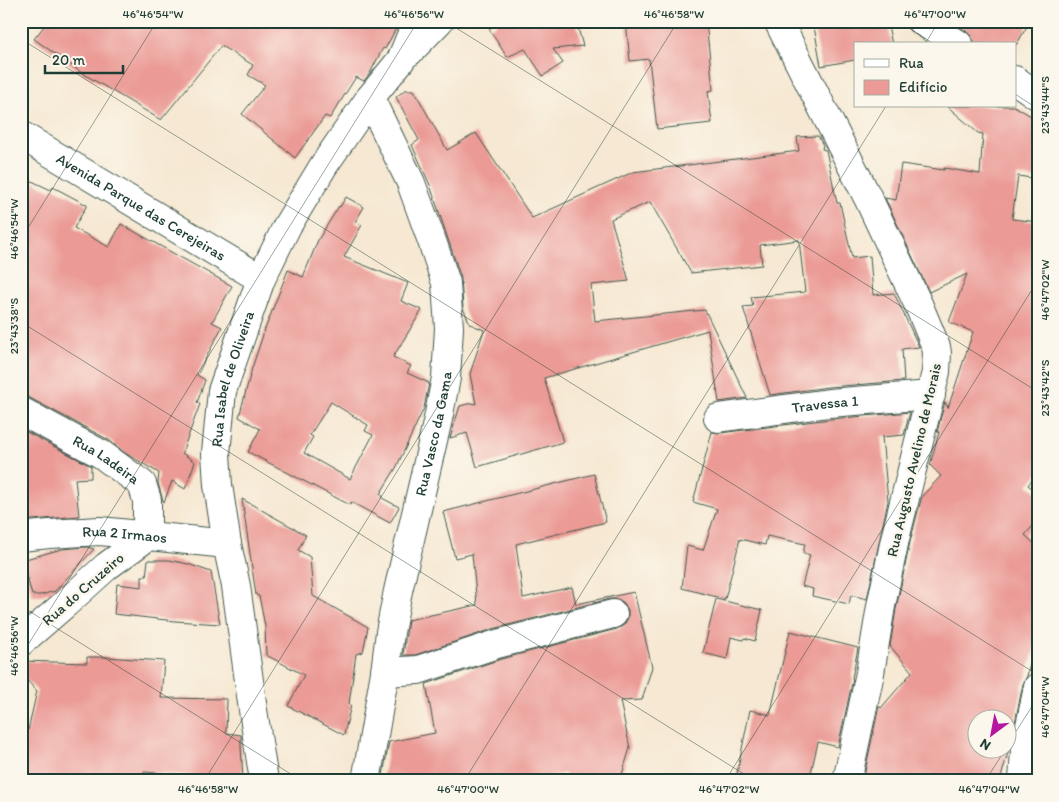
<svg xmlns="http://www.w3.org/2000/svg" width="1059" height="802" viewBox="0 0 1059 802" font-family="Itim,sans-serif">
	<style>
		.building { fill: #eb9a95; fill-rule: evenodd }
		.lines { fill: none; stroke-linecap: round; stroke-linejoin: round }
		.minor-casing { stroke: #3f574c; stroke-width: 30 }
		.minor { stroke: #fff; stroke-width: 28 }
		.ticks { fill: none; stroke: #1f3d34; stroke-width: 1; stroke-opacity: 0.45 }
		.labels { text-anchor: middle; stroke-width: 5; stroke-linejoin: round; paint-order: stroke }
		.street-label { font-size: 15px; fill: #1f3d34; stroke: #fbf7ec }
		.neatline { fill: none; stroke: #1f3d34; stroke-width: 2 }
		.ticks-label { font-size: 12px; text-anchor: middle; fill: #1f3d34 }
	</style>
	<rect width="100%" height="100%" fill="#fbf7ec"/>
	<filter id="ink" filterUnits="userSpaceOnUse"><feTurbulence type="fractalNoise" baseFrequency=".02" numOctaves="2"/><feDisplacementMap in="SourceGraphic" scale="10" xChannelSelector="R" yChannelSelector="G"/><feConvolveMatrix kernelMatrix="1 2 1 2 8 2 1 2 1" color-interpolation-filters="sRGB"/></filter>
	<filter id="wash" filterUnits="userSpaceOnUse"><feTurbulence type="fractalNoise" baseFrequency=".0096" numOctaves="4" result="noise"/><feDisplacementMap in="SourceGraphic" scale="20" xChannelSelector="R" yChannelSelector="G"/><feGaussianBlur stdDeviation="1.12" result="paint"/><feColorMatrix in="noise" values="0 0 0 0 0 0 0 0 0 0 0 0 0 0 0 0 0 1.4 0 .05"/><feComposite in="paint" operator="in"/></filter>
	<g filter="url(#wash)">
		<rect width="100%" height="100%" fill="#f6e8d2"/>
		<g id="blocks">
			<!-- building -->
			<g class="building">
				<polygon points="48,21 400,21 385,49 383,48 370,73 364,81 356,77 330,118 325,116 295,158 242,114 265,85 248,75 253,65 221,46 161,120 82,73 34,39"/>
				<polygon points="501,21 576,21 583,46 553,49 563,63 543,76 525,49 507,57 489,29"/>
				<polygon points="626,21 706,21 713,90 708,91 712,123 657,129 649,59 630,61"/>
				<polygon points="813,21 887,21 892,44 855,44 855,60 821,66"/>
				<polygon points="951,21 1030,21 1017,44 978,44 973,40 971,36 966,31"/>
				<polygon points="405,90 414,90 447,150 476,133 532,218 633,172 799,151 797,137 818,136 823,145 822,149 826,150 837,203 840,203 852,258 870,256 873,295 894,293 919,347 902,349 904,381 828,387 770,395 743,307 753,306 751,297 805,292 799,240 760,245 762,265 691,273 650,202 611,219 629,281 591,285 595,321 705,310 747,398 719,402 708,330 544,378 563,442 477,467 467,433 450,438 460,406 472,403 476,404 470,374 484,330 470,324 463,308 461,278 430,185 412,145 419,140 396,97"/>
				<path d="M947 106H1014L1038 120V179L1018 176 1012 219 1038 222V473L1028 485 1038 493V520L1025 535 1038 547V635L1027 676 1023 684 1011 742 1000 781H863L879 706 881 708 912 672 890 646 896 609 910 542 922 496 941 476 930 465 939 432H937L945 402 948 408 973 332 949 322 967 274 929 292 885 198 896 200 901 164 944 170V168L980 174 983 134 978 133ZM976 720H1006V750H976Z"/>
				<polygon points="21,176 51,190 53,187 87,205 74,228 109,247 121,224 232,286 212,322 222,327 197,375 205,380 197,403 200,404 182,453 195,462 185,489 172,481 164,502 163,501 158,483 159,473 125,453 109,440 28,397 21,395"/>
				<path d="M346 197 364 207 355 222 362 225 344 257 408 283 401 301 422 310 393 357 411 366 407 373 429 383 424 408 396 468 380 494 383 496 382 498 399 507 390 523 351 502 350 505 248 452 260 429 239 417 252 368 265 329 288 270 303 277 318 240 339 206 340 207ZM331 402 368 425 365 431 373 435 350 479 304 453 313 437 310 435Z"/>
				<polygon points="910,412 904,435 882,437 888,501 867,599 851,595 849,604 812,596 813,589 802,586 810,555 803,553 805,544 767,536 765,545 740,539 725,599 682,588 687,546 703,550 717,509 693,502 712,432 720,433 831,419"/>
				<polygon points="21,429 91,466 91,478 75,479 79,516 21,521"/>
				<polygon points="594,474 606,522 516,544 523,598 572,587 576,604 634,592 652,667 642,700 620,701 630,748 620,781 567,781 565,773 532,781 382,781 389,742 435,733 426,684 501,659 617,629 624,625 628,618 628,610 624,603 618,599 609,599 493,629 415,655 403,655 408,620 477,605 472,554 455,558 443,512"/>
				<polygon points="242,499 306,535 298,550 310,557 313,596 368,627 363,652 356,654 349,704 351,705 344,735 288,706 304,675 266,655 265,626 259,596 256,595"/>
				<polygon points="86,547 94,549 55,591 41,595 32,595 22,560 62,549"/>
				<polygon points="148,560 169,560 188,564 211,572 220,624 175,621 114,614 117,584 142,587 142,576 146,576"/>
				<polygon points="716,599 762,610 755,641 744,638 743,640 731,637 727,659 703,653"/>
				<polygon points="790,631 858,648 852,678 853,679 838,747 818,742 809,781 749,781 736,778 750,710 770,715"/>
				<polygon points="87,657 106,657 164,661 161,698 227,699 226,733 241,735 241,746 243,779 144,772 144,781 21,781 21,730 28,730 37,691 21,674 21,661 87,663"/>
			</g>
		</g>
	</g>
	<g filter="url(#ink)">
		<use href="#blocks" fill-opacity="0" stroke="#3f574c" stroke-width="1"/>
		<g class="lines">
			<!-- minor casing -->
			<g class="minor-casing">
				<g id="minor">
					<polyline points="778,21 869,200 919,306 936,347 937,353 936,372 895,539 881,606 870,673 847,781"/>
					<polyline points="921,21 958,44"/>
					<polyline points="409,52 439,21"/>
					<polyline points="1015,80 1038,96"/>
					<path id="s1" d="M21 135 261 279"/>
					<path id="s2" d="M21 411 101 454 142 484 147 500V537L107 566 65 604 21 642"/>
					<path id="s3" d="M718 418 829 403 931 395"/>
					<path id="s4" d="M21 537 49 534 100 531 227 544"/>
					<polyline points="385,672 418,670 497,644 613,614"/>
					<path id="s5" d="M264 781 253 710 236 586 227 544 218 485 216 453 222 391 261 279 287 226 324 165 370 98 401 60 417 21"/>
					<path id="s6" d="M366 781 385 672 390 632 398 591 438 419 446 378 449 328 446 283 433 244 411 183 370 98"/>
					<polyline points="1023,781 1025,750 1038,687"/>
				</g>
			</g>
			<!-- minor -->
			<use href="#minor" class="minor"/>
		</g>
	</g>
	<!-- ticks -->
	<path class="ticks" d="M445 21 1038 392M898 21 934 44M21 39 1038 675M925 44 939 21M1015 94 1038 109M21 239 157 21M21 322 755 781M21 606 302 781M21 656 418 21M1006 747 1038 697M204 781 678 21M464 781 886 106M725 781 1038 280M985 781 1005 750"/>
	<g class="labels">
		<!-- street labels -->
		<g class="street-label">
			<text dy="5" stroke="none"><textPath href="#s1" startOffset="140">Avenida Parque das Cerejeiras</textPath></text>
			<text dy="5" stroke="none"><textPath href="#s5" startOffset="408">Rua Isabel de Oliveira</textPath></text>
			<text dy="5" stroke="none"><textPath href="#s3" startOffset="108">Travessa 1</textPath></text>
			<text dy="5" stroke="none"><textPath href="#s6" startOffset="354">Rua Vasco da Gama</textPath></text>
			<text transform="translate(914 460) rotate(-77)" y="5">Rua Augusto Avelino de Morais</text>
			<text dy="5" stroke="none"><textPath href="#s2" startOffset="98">Rua Ladeira</textPath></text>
			<text dy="5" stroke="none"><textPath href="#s4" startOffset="104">Rua 2 Irmaos</textPath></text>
			<text transform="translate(83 589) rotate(-41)" y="5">Rua do Cruzeiro</text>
		</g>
	</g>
	<!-- margin -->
	<rect width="1059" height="802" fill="none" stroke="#fbf7ec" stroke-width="55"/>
	<!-- legend -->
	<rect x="854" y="42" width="162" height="65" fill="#fbf7ec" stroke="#a3ada2"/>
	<rect x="864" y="59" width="25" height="8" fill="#ffffff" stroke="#a3ada2"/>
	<text x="899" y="68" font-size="15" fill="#1f3d34">Rua</text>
	<rect x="864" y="80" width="25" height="15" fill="#eb9a95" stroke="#a3ada2"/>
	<text x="899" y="92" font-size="15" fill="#1f3d34">Edifício</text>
	<!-- north arrow -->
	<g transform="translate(992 734) rotate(212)"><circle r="24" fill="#fbf7ec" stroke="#a3ada2"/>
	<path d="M0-4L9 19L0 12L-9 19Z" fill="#b5179e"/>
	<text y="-8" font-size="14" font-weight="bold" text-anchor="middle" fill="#1f3d34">N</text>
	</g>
	<!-- scale -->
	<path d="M45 65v8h78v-8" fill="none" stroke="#1f3d34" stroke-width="2.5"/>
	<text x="52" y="65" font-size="15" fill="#1f3d34" stroke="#fbf7ec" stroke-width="4" paint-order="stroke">20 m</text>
	<rect x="28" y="28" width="1004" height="746" class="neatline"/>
	<g class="ticks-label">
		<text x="153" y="18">46°46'54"W</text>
		<text x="414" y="18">46°46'56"W</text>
		<text x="674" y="18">46°46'58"W</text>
		<text x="935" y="18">46°47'00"W</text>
		<text transform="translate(1045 105) rotate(-90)" y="4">23°43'44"S</text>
		<text transform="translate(14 229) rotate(-90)" y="4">46°46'54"W</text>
		<text transform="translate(1045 290) rotate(-90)" y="4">46°47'02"W</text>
		<text transform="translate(14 326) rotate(-90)" y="4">23°43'38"S</text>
		<text transform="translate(1045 388) rotate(-90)" y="4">23°43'42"S</text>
		<text transform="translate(14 646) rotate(-90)" y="4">46°46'56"W</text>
		<text transform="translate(1045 707) rotate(-90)" y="4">46°47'04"W</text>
		<text x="208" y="793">46°46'58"W</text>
		<text x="468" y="793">46°47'00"W</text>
		<text x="729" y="793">46°47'02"W</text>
		<text x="989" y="793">46°47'04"W</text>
	</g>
</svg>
